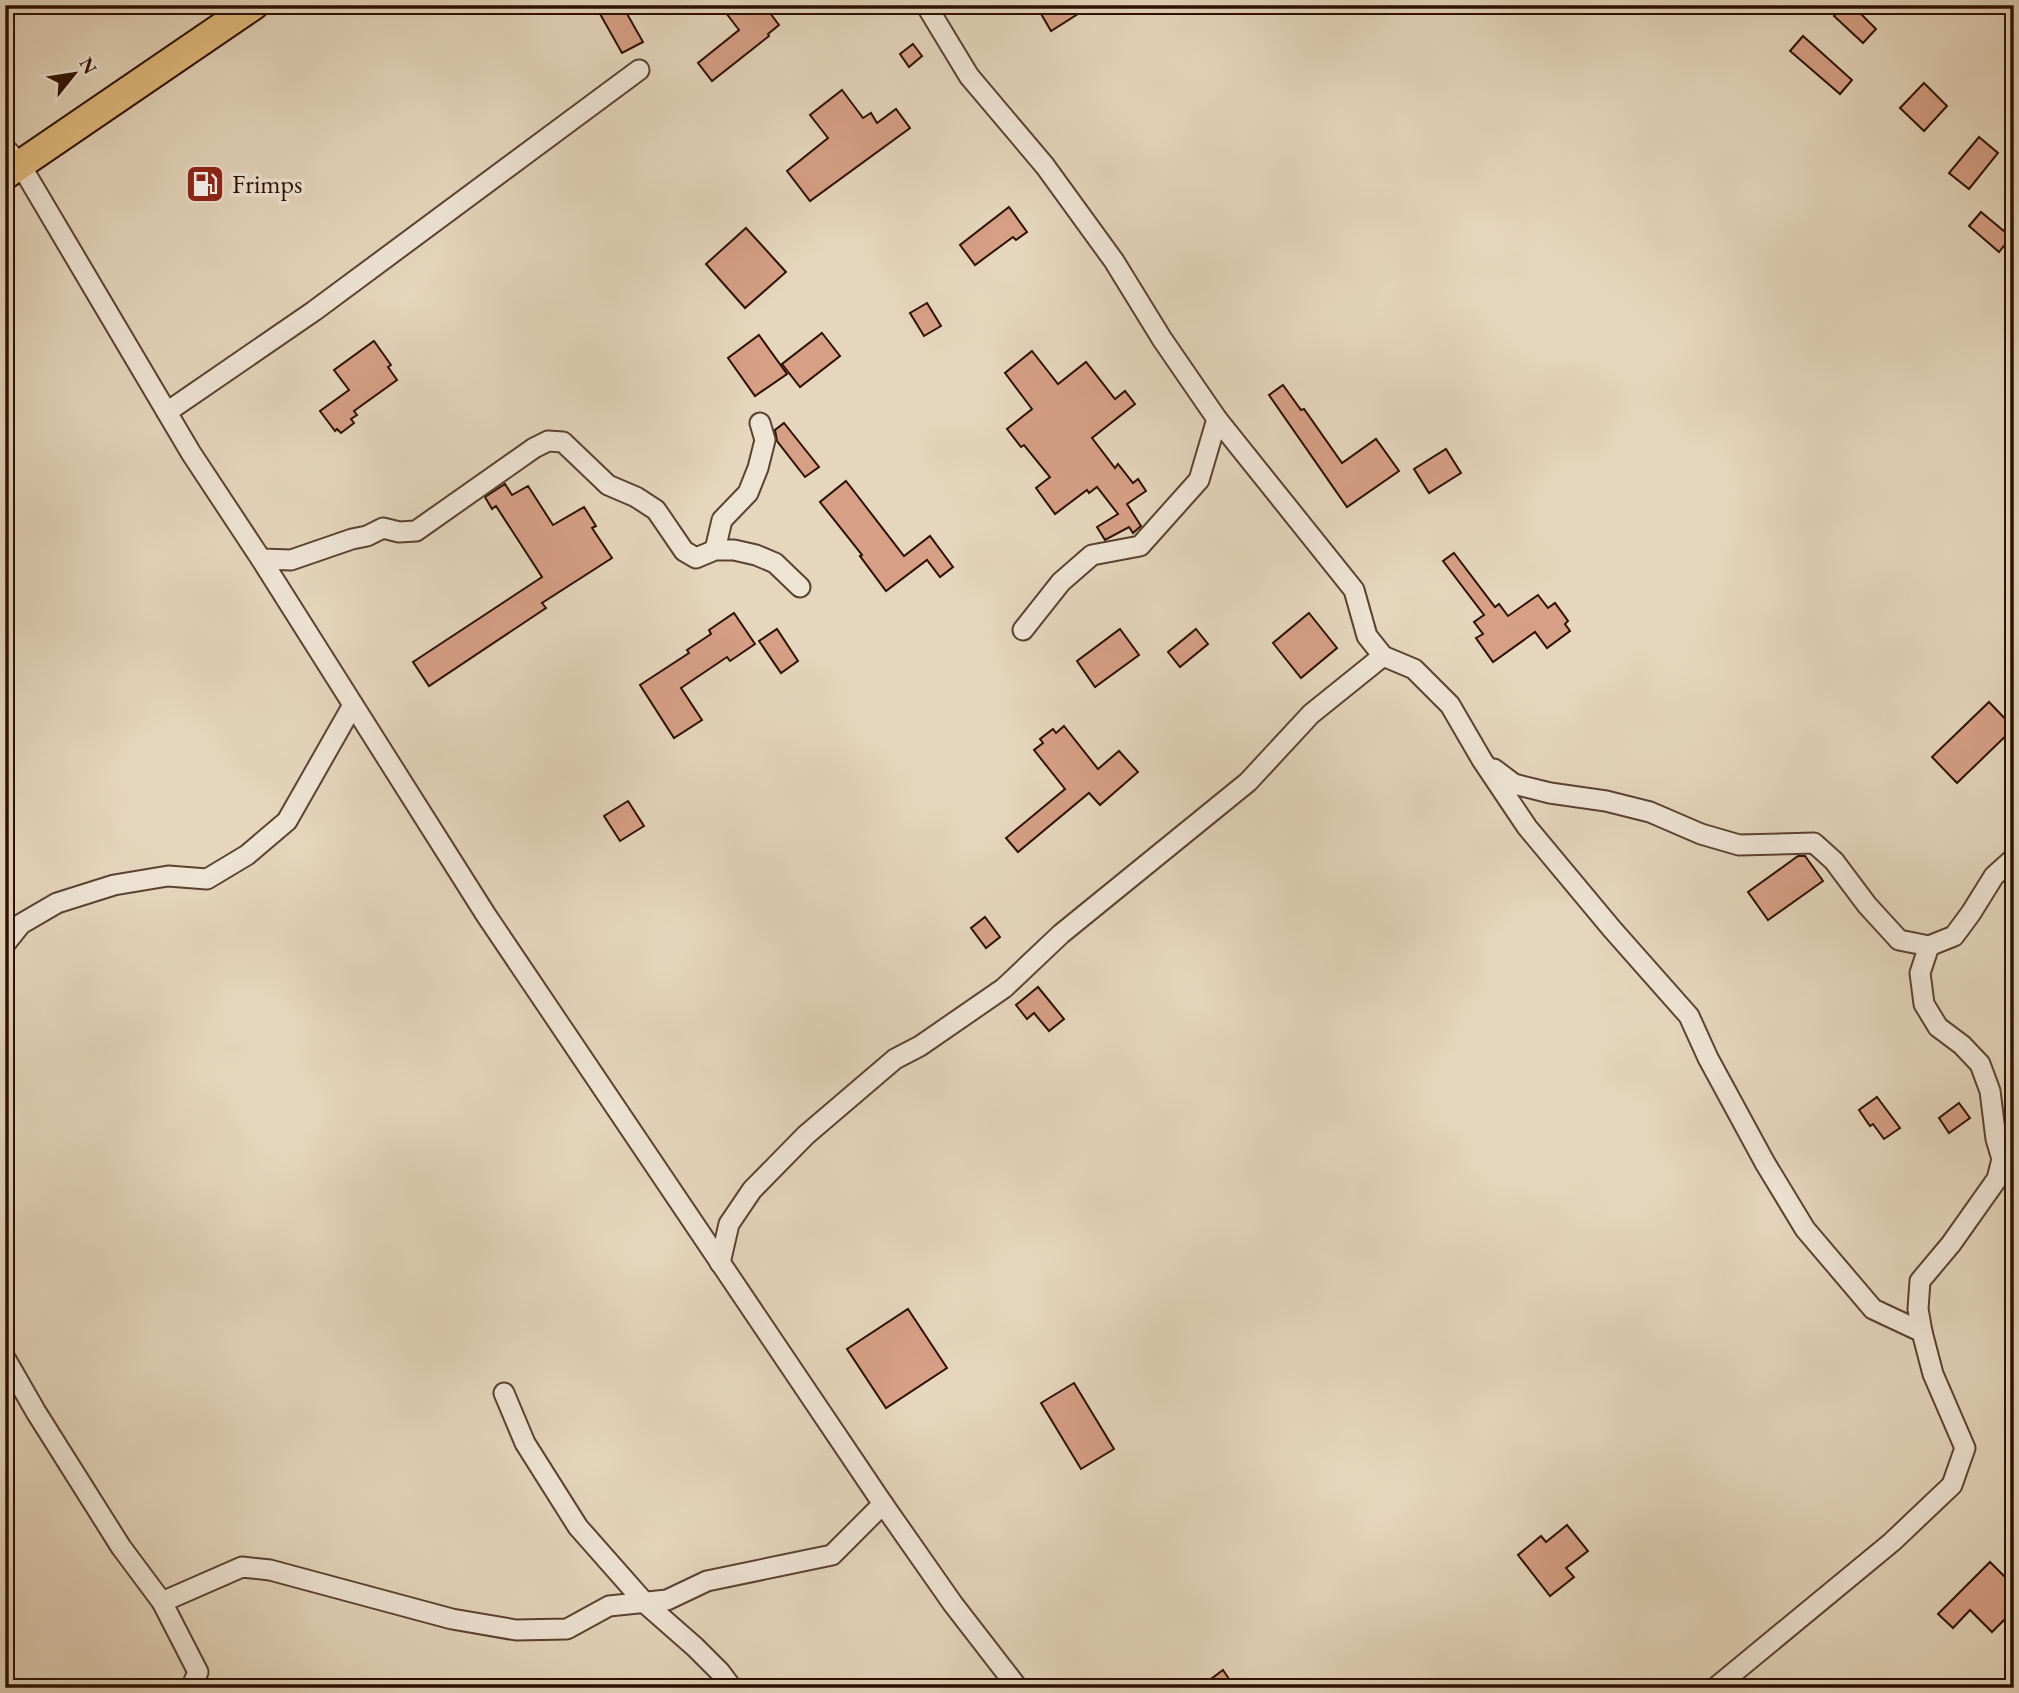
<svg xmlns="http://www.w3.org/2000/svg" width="2019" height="1693" viewBox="0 0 2019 1693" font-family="'EB Garamond',serif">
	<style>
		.building { fill: #d69f86; stroke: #2c1001; stroke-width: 2 }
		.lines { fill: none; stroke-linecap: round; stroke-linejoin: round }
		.minor-casing { stroke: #5a4230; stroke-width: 23 }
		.highway-casing { stroke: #2c1001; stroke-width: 32 }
		.minor { stroke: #eee4d4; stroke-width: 19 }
		.highway { stroke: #e2bb7e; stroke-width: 28 }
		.labels { text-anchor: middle; stroke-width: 7; stroke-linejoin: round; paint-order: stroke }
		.poi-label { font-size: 26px; fill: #2c1001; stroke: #eee4d4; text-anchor: start }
	</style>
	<rect width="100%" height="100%" fill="#e5d6bd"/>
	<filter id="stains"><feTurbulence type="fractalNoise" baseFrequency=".00286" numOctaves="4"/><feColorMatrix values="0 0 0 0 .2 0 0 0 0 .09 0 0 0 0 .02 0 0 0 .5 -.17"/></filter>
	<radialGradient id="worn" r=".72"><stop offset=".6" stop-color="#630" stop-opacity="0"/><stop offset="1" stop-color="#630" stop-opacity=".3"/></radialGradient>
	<!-- building -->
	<g class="building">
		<polygon points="595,5 622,5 643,42 622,53"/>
		<polygon points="720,5 764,5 779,25 768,34 769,36 712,81 698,63 739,30"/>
		<polygon points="1036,5 1092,5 1051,31"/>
		<polygon points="1844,5 1852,5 1876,29 1863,43 1834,16"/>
		<polygon points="1803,36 1852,80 1840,94 1790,51"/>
		<polygon points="913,44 922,56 909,67 900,54"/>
		<polygon points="1924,83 1947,106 1924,131 1900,108"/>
		<polygon points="842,90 863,118 871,113 877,123 896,109 910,128 810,201 787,171 828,138 810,115"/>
		<polygon points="1979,137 1998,153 1969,189 1949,173"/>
		<polygon points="1009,207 1027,232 1016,240 1013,237 975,265 960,245"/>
		<polygon points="1981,212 2011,237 1999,252 1969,226"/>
		<polygon points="746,228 786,272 745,308 706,264"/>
		<polygon points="927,303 941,326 924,336 910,313"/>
		<polygon points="822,333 840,356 800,387 782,364"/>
		<polygon points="759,335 787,374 755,396 728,358"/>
		<polygon points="374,341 391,365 388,367 397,380 354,411 357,415 351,419 354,423 341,433 337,429 335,431 320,411 349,390 334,370"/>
		<polygon points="1032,351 1058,384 1086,362 1115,399 1125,391 1135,404 1092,438 1115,468 1118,464 1133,483 1138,479 1146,491 1127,504 1141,526 1133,533 1129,527 1105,540 1097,527 1118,514 1097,487 1089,493 1087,490 1055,514 1036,488 1050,477 1024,445 1021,447 1007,429 1032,409 1005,373"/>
		<polygon points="1283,385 1301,410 1304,409 1342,463 1376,439 1399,471 1347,507 1269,395"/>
		<polygon points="784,423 819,467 805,477 777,441 775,430"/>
		<polygon points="1446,449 1461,473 1429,493 1414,469"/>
		<polygon points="846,481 904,556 930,536 953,567 940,577 927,560 886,591 860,556 862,555 820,502"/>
		<polygon points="505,484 512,495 528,486 553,525 584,507 596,526 592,528 612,558 542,603 546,608 429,686 413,662 542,577 496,506 492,509 485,497"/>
		<polygon points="1454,553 1495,607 1499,604 1508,616 1538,595 1548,608 1555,603 1568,621 1565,624 1570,631 1547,648 1535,632 1493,662 1476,638 1483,634 1474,622 1484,615 1443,561"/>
		<polygon points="734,613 755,644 730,661 727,657 681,688 702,720 674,738 640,685 689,653 687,650 711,634 709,630"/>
		<polygon points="1309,613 1337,648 1301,678 1273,643"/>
		<polygon points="777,629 798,661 781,673 759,641"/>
		<polygon points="1120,629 1139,655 1095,687 1077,661"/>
		<polygon points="1196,629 1208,644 1180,667 1168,652"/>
		<polygon points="1989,702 2014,728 1957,783 1932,757"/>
		<polygon points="1064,726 1098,769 1119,751 1138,772 1100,805 1089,793 1018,852 1006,838 1065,789 1034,750 1043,743 1040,739 1053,729 1056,733"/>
		<polygon points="628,801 644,826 620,841 604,816"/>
		<polygon points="1798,856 1805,856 1823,881 1768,920 1748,892"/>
		<polygon points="985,917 1000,937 986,948 971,928"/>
		<polygon points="1038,987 1064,1019 1049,1031 1034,1013 1027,1019 1016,1005"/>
		<polygon points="1877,1097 1900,1128 1884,1139 1873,1124 1870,1126 1859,1110"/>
		<polygon points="1959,1103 1970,1118 1949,1133 1939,1118"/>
		<polygon points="908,1309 947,1368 886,1408 847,1349"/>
		<polygon points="1074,1383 1114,1449 1081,1469 1041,1403"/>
		<polygon points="1567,1525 1588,1551 1566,1568 1574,1577 1550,1596 1518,1555 1541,1536 1546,1542"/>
		<polygon points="1990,1562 2014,1586 2014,1610 1992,1632 1970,1610 1953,1628 1938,1614"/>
		<polygon points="1223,1670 1235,1688 1199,1688"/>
	</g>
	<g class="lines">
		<!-- minor casing -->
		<g class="minor-casing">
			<g id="minor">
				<polyline points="926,5 969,76 1045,166 1114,261 1162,339 1217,419 1354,590 1367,636 1383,656 1414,669 1450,705 1482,760 1527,827 1612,929 1689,1016 1708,1058 1765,1163 1805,1229 1873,1309 1922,1332 1933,1374 1965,1448 1952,1485 1892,1542 1715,1688"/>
				<polyline points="5,148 20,164 191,453 261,559 486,915 883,1504 953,1604 1018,1688"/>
				<polyline points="167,412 314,311 639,70"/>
				<polyline points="715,550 722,520 748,493 758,468 765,440 760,423"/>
				<polyline points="261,559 291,560 352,539 367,536 383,528 399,532 416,531 534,448 548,441 563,442 608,485 636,497 656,510 684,551 696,558 715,550 734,550 756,555 775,563 800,587"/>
				<polyline points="1023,630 1061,582 1092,555 1140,546 1199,480 1217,419"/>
				<polyline points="1494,769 1514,784 1550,793 1606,801 1650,812 1701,834 1739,845 1814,843 1834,861 1867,905 1899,940 1929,946 1954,936 1971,913 1994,876 2014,858"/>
				<polyline points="5,944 21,924 57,903 114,885 168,876 207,879 247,855 287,821 353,705"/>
				<polyline points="720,1263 729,1224 752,1190 806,1135 895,1059 920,1046 1004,988 1061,934 1248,782 1311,714 1383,656"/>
				<polyline points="1922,1332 1918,1309 1920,1281 1951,1244 1997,1179 2002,1159 1996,1139 1990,1091 1980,1064 1962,1045 1938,1027 1924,1004 1920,973 1929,946"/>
				<polyline points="5,1358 36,1412 121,1547 162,1602 198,1672 191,1688"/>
				<polyline points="504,1393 525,1443 578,1527 646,1604 695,1647 720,1672 732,1688"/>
				<polyline points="162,1602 242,1567 270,1570 452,1619 516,1630 567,1629 609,1606 667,1600 707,1581 832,1555 883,1504"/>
			</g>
		</g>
		<!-- highway casing -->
		<g class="highway-casing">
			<polyline id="highway" points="5,175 254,5"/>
		</g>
		<!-- minor -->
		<use href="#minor" class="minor"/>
		<!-- highway -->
		<use href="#highway" class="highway"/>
	</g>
	<!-- icons -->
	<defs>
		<g id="fuel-square" transform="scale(2.0125)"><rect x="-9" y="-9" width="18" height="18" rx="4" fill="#8f2418" stroke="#eee4d4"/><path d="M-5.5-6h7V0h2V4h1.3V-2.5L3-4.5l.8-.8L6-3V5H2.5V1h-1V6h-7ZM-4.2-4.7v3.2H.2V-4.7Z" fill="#fff"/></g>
	</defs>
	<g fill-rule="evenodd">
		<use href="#fuel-square" x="205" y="184"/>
	</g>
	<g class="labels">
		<!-- poi labels -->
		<g class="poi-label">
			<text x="232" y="193">Frimps</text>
		</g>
	</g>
	<!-- margin -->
	<rect width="2019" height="1693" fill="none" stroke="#e5d6bd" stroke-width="28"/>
	<rect x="7" y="7" width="2005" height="1679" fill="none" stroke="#2c1001" stroke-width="3.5"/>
	<rect x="14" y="14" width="1991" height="1665" fill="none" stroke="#2c1001" stroke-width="2"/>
	<!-- north arrow -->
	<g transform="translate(74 74) rotate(60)" stroke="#eee4d4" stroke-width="5" paint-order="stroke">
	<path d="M0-5L12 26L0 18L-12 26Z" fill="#2c1001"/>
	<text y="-10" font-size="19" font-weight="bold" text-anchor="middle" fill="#2c1001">N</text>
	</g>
	<rect width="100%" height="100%" filter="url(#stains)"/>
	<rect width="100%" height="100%" fill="url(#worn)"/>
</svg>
